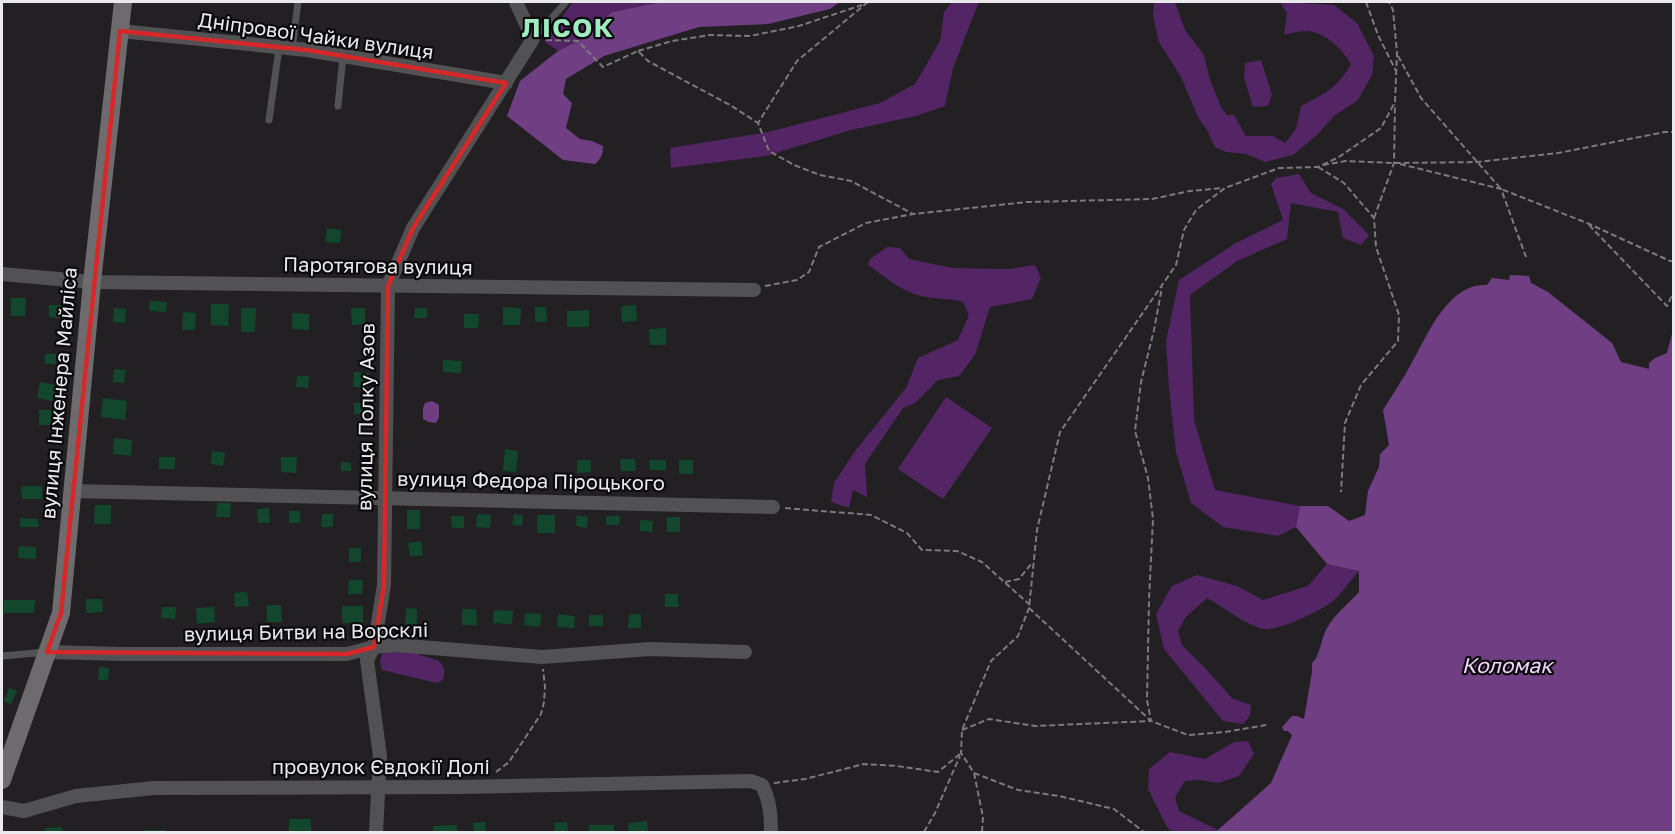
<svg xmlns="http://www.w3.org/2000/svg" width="1675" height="834" viewBox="0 0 1675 834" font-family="'Golos Text',sans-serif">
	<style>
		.green { fill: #532565 }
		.water { fill: #703f83 }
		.building { fill: #12472e }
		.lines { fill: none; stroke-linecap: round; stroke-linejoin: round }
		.path { stroke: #7c7a7d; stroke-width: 2; stroke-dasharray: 6 3; stroke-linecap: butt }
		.lane { stroke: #525153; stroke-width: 7 }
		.street { stroke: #525153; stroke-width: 14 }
		.secondary { stroke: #6e6b6e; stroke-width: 18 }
		.marked { fill: none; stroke: #d62828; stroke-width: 4.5; stroke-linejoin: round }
		.labels { text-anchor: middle; stroke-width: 4.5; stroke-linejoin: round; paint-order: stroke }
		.street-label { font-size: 20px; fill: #eae9eb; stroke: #0b0a0c }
		.water-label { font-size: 21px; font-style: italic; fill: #efd4fb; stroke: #0b0a0c }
		.district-label { font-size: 26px; font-weight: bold; letter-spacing: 1.5px; fill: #9eedc0; stroke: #0b0a0c }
	</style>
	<rect width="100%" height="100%" fill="#222023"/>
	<!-- green -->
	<g class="green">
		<polygon points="573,2 662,2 612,12 578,41 558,51 544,41"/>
		<polygon points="952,2 979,2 953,68 945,106 916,116 851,130 766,156 671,168 670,148 768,132 880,103 915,84 940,41 944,12"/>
		<path d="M1154 2H1175L1185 30 1204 55 1210 80 1221 107 1227 115H1234L1246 136H1273L1285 143 1296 129 1301 106C1325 93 1337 89 1351 64 1342 49 1326 33 1308 31 1300 31 1291 33 1284 35L1287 13 1280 2 1334 5 1357 23 1374 56 1372 75 1358 100 1334 116 1317 135 1293 155 1265 162 1246 154 1226 152 1215 147 1207 130 1198 117 1181 77 1159 42 1153 16Z"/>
		<polygon points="1261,60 1272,95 1268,106 1253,107 1244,77 1245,63"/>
		<polygon points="1299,174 1311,193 1343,209 1369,235 1361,245 1343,238 1338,212 1291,203 1287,239 1237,261 1190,295 1194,420 1215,490 1300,506 1296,527 1278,536 1223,527 1191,503 1176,452 1169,389 1166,341 1179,280 1236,243 1283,220 1271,184 1276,178"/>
		<path d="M887 247 900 248 909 259 953 268 1009 269 1035 265 1041 278 1032 299 990 307 975 355 959 376 938 380 915 403 903 408 865 464 867 497 853 490 849 508 831 502 834 483 855 451 906 388 918 358 958 340 969 315 963 302C949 298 935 299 921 296 901 291 885 277 868 265L870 259Z"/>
		<polygon points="946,397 992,428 943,499 898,469"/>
		<path d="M1327 564 1359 571C1350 581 1342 593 1332 602 1320 611 1278 631 1264 629 1249 627 1222 606 1207 598L1186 617 1178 631 1182 645 1206 669 1232 698 1251 705 1250 716 1243 724 1223 721 1164 649 1156 614 1172 586 1197 575 1237 586 1263 600 1308 586Z"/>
		<path d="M394 649 416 651 419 655C434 659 449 660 443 680L437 683 382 670 380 661 382 654Z"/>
		<polygon points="1248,741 1254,754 1239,776 1218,783 1200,780 1185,781 1175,797 1179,811 1218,830 1217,832 1173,832 1167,827 1148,789 1149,769 1170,752 1205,759 1234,742"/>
	</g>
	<!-- water -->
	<g class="water">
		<path d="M662 2H840L830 9 768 24 699 27 604 56 566 79 563 94 572 103 566 128 580 139 592 141 603 146C603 154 601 159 595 164L563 160 507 116 520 81 558 51 578 41 612 12Z"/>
		<path d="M1510 275 1529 276 1531 283 1548 292 1612 343 1621 362 1649 369V363L1655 358 1667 353 1673 330V832H1217L1218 830 1271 783 1292 735 1288 731H1284L1282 727 1292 716H1297L1304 719 1312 672V663C1320 657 1321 638 1327 628 1334 615 1349 603 1359 592V571L1327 564 1296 527 1300 506H1328L1349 521 1365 515 1368 491 1379 467 1380 454 1389 445 1383 410C1392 395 1402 381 1410 366 1427 337 1447 283 1487 285L1492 278 1509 280Z"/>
		<polygon points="432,401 439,405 439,417 436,423 429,422 423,419 423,408 425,403"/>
	</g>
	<!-- building -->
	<g class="building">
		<polygon points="327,228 341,230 340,243 325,242"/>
		<polygon points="11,298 26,298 25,316 11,316"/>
		<polygon points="150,301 167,302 166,312 149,311"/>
		<polygon points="211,304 229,304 228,326 211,325"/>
		<polygon points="49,305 61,305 60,318 49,317"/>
		<polygon points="636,305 637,321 622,322 621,306"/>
		<polygon points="503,307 521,308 520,325 503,325"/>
		<polygon points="535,307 546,307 547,322 535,322"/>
		<polygon points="114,308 126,309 125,323 113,322"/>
		<polygon points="241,308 256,308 255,332 241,332"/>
		<polygon points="351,308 365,308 365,324 352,325"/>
		<polygon points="415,308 427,308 427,318 414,318"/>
		<polygon points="589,310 589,327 567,327 567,311"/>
		<polygon points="183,312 196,313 195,330 182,330"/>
		<polygon points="292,313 309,314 309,330 292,329"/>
		<polygon points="464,314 479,314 478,328 464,328"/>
		<polygon points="666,328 666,345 650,345 649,329"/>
		<rect x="45" y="354" width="11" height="10"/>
		<polygon points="443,360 462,361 461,373 443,372"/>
		<polygon points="114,369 126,370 124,383 113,382"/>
		<polygon points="354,372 369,373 368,388 353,387"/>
		<polygon points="297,376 309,376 308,388 296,387"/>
		<polygon points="40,382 56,385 53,401 37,398"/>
		<polygon points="103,398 127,401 125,420 101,417"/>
		<polygon points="354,403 372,403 371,414 354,414"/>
		<polygon points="39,410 52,410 51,425 39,425"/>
		<polygon points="114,438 132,440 131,456 113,454"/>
		<polygon points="505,449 518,451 516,472 503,471"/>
		<polygon points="212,451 225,453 223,466 211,464"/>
		<rect x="159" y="457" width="16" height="12"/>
		<polygon points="281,457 297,457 296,473 281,472"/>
		<polygon points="620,459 635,459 636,471 621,471"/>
		<polygon points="577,460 591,460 591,472 577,473"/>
		<polygon points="649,460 666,460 666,470 650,470"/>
		<rect x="679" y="460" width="14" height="14"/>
		<polygon points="341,462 351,463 351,471 341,471"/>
		<polygon points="21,486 42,486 42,499 22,499"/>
		<polygon points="217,503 231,503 230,517 216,517"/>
		<polygon points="95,505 111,505 111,524 94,524"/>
		<polygon points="269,508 270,523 258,523 257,509"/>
		<rect x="407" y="510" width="13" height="19"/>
		<rect x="289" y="511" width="11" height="12"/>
		<polygon points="322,514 333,514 333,527 321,527"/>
		<polygon points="477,514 491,515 490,528 476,527"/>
		<polygon points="514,514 523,516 522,526 512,525"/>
		<rect x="537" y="515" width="18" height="18"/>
		<polygon points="577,515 588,517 587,528 576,526"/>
		<polygon points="451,516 464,516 464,528 452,528"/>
		<polygon points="606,516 620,516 619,525 606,525"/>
		<rect x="667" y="517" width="13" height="15"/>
		<polygon points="20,518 38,519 38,527 20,527"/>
		<polygon points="640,520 653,521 652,532 640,531"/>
		<polygon points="421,541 423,555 410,557 408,543"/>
		<polygon points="19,546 36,547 36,559 18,558"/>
		<rect x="349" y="548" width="12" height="14"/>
		<polygon points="349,580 363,580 362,594 348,594"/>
		<polygon points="247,592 249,606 235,607 234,593"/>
		<rect x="665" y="594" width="13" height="13"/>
		<polygon points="86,599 102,599 103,612 86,613"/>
		<polygon points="4,600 35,600 34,613 3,613"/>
		<polygon points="267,605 281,605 282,622 267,622"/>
		<rect x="342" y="606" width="21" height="17"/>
		<polygon points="162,607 176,607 175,619 161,618"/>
		<polygon points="214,607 215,622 197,624 196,608"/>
		<polygon points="406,608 417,609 417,626 405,626"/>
		<polygon points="462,609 476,609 477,625 462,625"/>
		<polygon points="494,610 513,611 512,624 493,623"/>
		<polygon points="525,613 541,614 540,627 524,625"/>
		<polygon points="558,614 575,616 574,628 557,627"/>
		<polygon points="629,614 641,614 641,628 628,628"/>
		<rect x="589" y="615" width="14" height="11"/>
		<polygon points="99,667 109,668 108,680 98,680"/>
		<polygon points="9,688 17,691 11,704 4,701"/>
		<rect x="289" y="819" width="22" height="13"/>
		<polygon points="647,821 648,832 629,832 628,823"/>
		<polygon points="485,822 486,832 474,832 473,823"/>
		<polygon points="567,822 568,832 555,832 554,823"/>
		<polygon points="457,825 457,832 433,832 433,826"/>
		<rect x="589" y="825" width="25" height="7"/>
		<polygon points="62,827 62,832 45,832 45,828"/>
		<rect x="144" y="830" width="21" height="2"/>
	</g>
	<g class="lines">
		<!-- path -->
		<g class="path">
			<polyline points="868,2 797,61 758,123 769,151 794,165 820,175 851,181 913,214"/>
			<polyline points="1366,2 1378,35 1396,71"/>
			<polyline points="546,40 578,41 603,67 638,51 648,61 730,105 758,123"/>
			<polyline points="638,51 672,41 710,35 750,36 799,26 862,5"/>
			<polyline points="1398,56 1421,98 1501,189 1587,223 1670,261 1674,261"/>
			<polyline points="1400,164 1501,189 1526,257"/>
			<polyline points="1323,165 1346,161 1394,163 1478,162 1558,153 1665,132 1674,132"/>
			<polyline points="1318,167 1344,183 1374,218 1376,247 1399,315 1398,341 1361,385 1345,423 1341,492"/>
			<polyline points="1374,218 1394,163 1395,104"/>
			<polyline points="1589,225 1667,306 1674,291"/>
			<polyline points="765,286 797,280 809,272 819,247 866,223 913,214 1027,202 1152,199 1190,191 1223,188"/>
			<polyline points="785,508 871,515 907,533 922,550 957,551 982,562 1030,605"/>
			<polyline points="1005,582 1019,579 1032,563"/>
			<polyline points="1029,608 1151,721 1188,735 1225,732 1266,725"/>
			<polyline points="962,730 989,719 1035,726 1151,721 1147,700 1149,599 1153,519 1148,478 1135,431 1141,382 1154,330 1162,287"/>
			<polyline points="496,772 509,762 541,714 544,702 545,687 543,669"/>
			<polyline points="974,773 1018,790 1059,796 1114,809 1144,832"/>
			<polyline points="774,783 805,779 864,764 897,766 938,772 960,754"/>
			<polyline points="924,832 935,813 960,756"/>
			<polyline points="982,832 983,817 974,773 961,753 962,730 991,661 1018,636 1029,608 1037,530 1060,432 1176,265 1184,230 1196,210 1225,188 1279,168 1318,167 1339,157 1381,128 1395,102 1397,53 1393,10 1389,2"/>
		</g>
		<!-- lane -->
		<g class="lane">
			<polyline points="533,39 566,2"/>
			<polyline points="292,49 298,2"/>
			<polyline points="338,106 343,56"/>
			<polyline points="269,120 279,48"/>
			<polyline points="2,656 47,652"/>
		</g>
		<!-- street -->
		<g class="street">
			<polyline points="120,31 307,50 506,83"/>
			<polyline points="2,274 92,282 754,290"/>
			<polyline points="72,491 773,507"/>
			<polyline points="47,652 124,654 347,654 374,647 396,645 542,657 650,649 745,652"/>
			<path d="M2 807 24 811 76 796 154 788 460 787 751 781 762 785C770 801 771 815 771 832"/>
			<polyline points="376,832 380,756 367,660 374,647 384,585 388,286 413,228 533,39 516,2"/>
		</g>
		<!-- secondary -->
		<polyline class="secondary" points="2,780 61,613 92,282 123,2"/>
	</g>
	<!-- marked area -->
	<path class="marked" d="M120 31 307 50 506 83 413 228 388 286 384 585 374 647 347 654 47 652 61 613Z"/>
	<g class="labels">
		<!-- street labels -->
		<g class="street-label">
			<text transform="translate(316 36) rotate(8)" y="7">Дніпрової Чайки вулиця</text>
			<text transform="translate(378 266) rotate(1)" y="7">Паротягова вулиця</text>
			<text transform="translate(59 393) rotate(-85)" y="7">вулиця Інженера Майліса</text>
			<text transform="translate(366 417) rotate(-89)" y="7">вулиця Полку Азов</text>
			<text transform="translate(531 481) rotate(1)" y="7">вулиця Федора Піроцького</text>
			<text transform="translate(306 632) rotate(-1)" y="7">вулиця Битви на Ворсклі</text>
			<text x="381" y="774">провулок Євдокії Долі</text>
		</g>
		<!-- water labels -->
		<g class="water-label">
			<text x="1507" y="673">Коломак</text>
		</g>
		<!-- district labels -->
		<g class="district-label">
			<text x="568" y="37">ЛІСОК</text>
		</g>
	</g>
	<!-- border -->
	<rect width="1675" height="834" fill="none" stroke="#eae9eb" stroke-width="6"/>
</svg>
